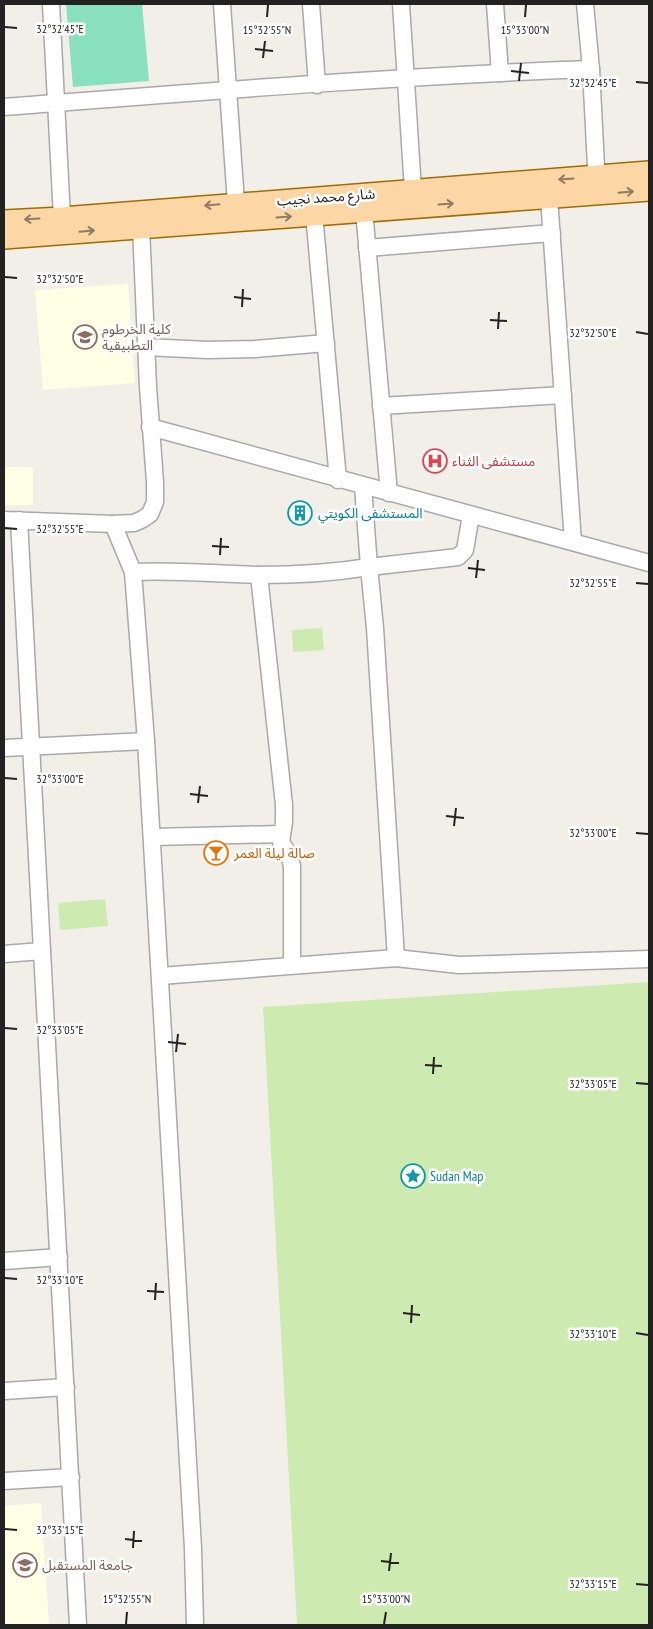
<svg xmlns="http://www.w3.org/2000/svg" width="653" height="1629" viewBox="0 0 653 1629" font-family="'PT Sans Narrow','Noto Sans Arabic',sans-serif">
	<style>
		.education { fill: #ffffe5 }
		.grass { fill: #cdebb0 }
		.pitch { fill: #88e0be }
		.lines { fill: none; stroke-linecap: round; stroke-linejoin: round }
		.minor-casing { stroke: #a9a9a9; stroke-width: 19 }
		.major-casing { stroke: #a06b00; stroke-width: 24 }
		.minor { stroke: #fff; stroke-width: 16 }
		.major { stroke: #fcd6a4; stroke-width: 21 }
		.oneway { stroke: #8f7c63 }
		.ticks { fill: none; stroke: #222; stroke-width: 2 }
		.labels { text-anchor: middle; stroke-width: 5; stroke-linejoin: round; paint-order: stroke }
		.street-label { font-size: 14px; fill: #222; stroke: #fff }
		.education-label { font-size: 14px; fill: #785e54; stroke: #fff; text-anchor: start }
		.health-label { font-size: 14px; fill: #be3a42; stroke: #fff; text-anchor: start }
		.culture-label { font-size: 14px; fill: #0d838f; stroke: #fff; text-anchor: start }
		.food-label { font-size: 14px; fill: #c56008; stroke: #fff; text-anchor: start }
		.ticks-label { font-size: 12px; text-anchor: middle; fill: #222; stroke: #fff; stroke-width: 5; stroke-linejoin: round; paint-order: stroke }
	</style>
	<rect width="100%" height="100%" fill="#f2efe9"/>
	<!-- education -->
	<g class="education">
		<polygon points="128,284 135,383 43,390 35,290"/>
		<rect x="4" y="467" width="29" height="38"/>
		<polygon points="41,1503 49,1625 4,1625 4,1506"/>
	</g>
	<!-- grass -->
	<g class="grass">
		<polygon points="322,628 324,650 293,652 292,630"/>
		<polygon points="105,899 108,926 60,930 58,903"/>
		<polygon points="649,982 649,1625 297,1625 263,1007"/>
	</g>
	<!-- pitch -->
	<polygon class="pitch" points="66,4 142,4 149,81 73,87"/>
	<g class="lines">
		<!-- minor casing -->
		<g class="minor-casing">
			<g id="minor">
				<polyline points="51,4 62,218"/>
				<polyline points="222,4 236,203"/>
				<polyline points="311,4 317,85"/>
				<polyline points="401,4 413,190"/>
				<polyline points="495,4 500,73"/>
				<polyline points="585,4 591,69 597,186"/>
				<path d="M4 107C199 92 395 76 591 69"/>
				<polyline points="549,197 573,542"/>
				<polyline points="364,210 389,493"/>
				<polyline points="314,214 338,480"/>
				<polyline points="367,248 552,233"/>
				<polyline points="146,347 207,350 255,349 326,343"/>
				<polyline points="381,406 563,395"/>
				<polyline points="150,427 649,563"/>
				<polyline points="363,486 369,567 458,557 465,550 471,515"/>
				<polyline points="4,520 113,524 134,523 143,519 150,514 155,502 155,482 148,387 141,227"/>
				<polyline points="19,520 78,1625"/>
				<polyline points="113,524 133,572 146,741 193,1548 195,1625"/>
				<path d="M133 572C175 570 217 574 259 575 296 575 332 573 369 567L375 628 396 958"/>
				<polyline points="259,575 284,805 284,822 281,842 289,855 292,866 292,965"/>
				<polyline points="4,748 146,741"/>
				<polyline points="152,837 281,834"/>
				<polyline points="4,954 42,951"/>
				<polyline points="160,976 396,958 459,965 649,959"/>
				<polyline points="4,1261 59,1257"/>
				<polyline points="4,1391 66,1387"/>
				<polyline points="4,1481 71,1477"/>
			</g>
		</g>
		<!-- major casing -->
		<g class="major-casing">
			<g id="major">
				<polyline points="4,221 62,218 649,172"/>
				<polyline points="4,238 649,190"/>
			</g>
		</g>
		<!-- minor -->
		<use href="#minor" class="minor"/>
		<!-- major -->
		<use href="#major" class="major"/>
	</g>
	<!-- one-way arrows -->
	<defs><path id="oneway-shaft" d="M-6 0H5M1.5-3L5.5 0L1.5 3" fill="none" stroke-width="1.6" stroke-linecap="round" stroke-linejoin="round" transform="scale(1.25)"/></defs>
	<g class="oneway">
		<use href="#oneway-shaft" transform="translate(566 179) rotate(176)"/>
		<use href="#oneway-shaft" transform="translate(626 192) rotate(-5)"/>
		<use href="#oneway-shaft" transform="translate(446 204) rotate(-4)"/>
		<use href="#oneway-shaft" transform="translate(212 205) rotate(175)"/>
		<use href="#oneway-shaft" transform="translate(284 217) rotate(-4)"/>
		<use href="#oneway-shaft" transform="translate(32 219) rotate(177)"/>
		<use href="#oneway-shaft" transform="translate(87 231) rotate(-5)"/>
	</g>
	<!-- ticks -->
	<path class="ticks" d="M267 17 268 5M525 17 526 5M5 27 17 28M255 49 273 51M263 58 265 41M511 71 529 73M519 81 521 63M636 82 648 83M5 277 17 278M234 297 251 299M242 307 243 289M490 320 507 321M498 329 499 312M636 332 648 334M5 528 17 529M212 546 229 547M220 555 221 538M468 568 485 570M476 578 478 560M636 583 648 584M5 778 17 779M190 794 208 796M198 803 200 786M446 816 464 818M454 826 456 808M636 833 648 834M5 1028 17 1029M168 1042 186 1044M176 1052 178 1034M425 1065 442 1066M433 1074 434 1057M636 1083 648 1084M5 1278 17 1279M147 1291 164 1292M155 1300 156 1283M403 1313 420 1315M411 1323 412 1305M636 1333 648 1335M5 1529 17 1530M125 1539 142 1541M133 1548 134 1531M381 1561 399 1563M389 1571 391 1553M636 1584 648 1585M126 1624 127 1612M384 1624 386 1612"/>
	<!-- icons -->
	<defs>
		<g id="university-ring" transform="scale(1.25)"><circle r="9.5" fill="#fff" stroke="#8d6e63" stroke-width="1.5"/><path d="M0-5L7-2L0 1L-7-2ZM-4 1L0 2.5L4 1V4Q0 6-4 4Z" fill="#8d6e63"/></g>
		<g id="hospital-ring" transform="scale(1.25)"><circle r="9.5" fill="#fff" stroke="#e0444e" stroke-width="1.5"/><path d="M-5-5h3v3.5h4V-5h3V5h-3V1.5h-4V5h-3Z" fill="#e0444e"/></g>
		<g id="building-ring" transform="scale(1.25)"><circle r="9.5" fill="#fff" stroke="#0f9aa8" stroke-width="1.5"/><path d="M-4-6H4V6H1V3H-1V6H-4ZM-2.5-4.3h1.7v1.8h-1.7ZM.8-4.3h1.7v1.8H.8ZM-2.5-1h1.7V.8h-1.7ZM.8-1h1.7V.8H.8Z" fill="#0f9aa8"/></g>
		<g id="bar-ring" transform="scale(1.25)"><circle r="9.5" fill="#fff" stroke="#e8710a" stroke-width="1.5"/><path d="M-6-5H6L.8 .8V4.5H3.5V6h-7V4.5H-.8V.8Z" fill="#e8710a"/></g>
		<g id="sight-ring" transform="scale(1.25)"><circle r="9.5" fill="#fff" stroke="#0f9aa8" stroke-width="1.5"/><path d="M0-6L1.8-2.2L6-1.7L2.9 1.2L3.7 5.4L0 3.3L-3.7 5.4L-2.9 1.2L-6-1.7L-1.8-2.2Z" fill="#0f9aa8"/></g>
	</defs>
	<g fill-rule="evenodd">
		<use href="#university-ring" x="85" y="337"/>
		<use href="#hospital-ring" x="435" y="461"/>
		<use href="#building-ring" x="300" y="513"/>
		<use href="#bar-ring" x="216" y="853"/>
		<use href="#sight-ring" x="413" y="1176"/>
		<use href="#university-ring" x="25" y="1565"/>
	</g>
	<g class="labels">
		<!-- street labels -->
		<g class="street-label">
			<text transform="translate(326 197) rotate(-4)" y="5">شارع محمد نجيب</text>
		</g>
		<!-- education labels -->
		<g class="education-label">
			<text x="102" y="334">كلية الخرطوم<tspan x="102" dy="16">التطبيقية</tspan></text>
			<text x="42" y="1570">جامعة المستقبل</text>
		</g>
		<!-- health labels -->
		<g class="health-label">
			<text x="452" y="466">مستشفى الثناء</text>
		</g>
		<!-- culture labels -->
		<g class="culture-label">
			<text x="318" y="518">المستشفى الكويتي</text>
			<text x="430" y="1181">Sudan Map</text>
		</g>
		<!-- food labels -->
		<g class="food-label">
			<text x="234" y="858">صالة ليلة العمر</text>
		</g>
	</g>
	<g class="ticks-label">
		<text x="60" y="33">32°32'45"E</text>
		<text x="267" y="34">15°32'55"N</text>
		<text x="525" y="34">15°33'00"N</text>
		<text x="593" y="87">32°32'45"E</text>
		<text x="60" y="283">32°32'50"E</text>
		<text x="593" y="337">32°32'50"E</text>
		<text x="60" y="533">32°32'55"E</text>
		<text x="593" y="587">32°32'55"E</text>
		<text x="60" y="783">32°33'00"E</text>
		<text x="593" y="837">32°33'00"E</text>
		<text x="60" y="1034">32°33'05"E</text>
		<text x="593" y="1088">32°33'05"E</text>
		<text x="60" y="1284">32°33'10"E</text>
		<text x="593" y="1338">32°33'10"E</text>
		<text x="60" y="1534">32°33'15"E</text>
		<text x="593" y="1588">32°33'15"E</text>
		<text x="127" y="1603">15°32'55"N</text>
		<text x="386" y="1603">15°33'00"N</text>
	</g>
	<!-- border -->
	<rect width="653" height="1629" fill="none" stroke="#222222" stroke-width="10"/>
</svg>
